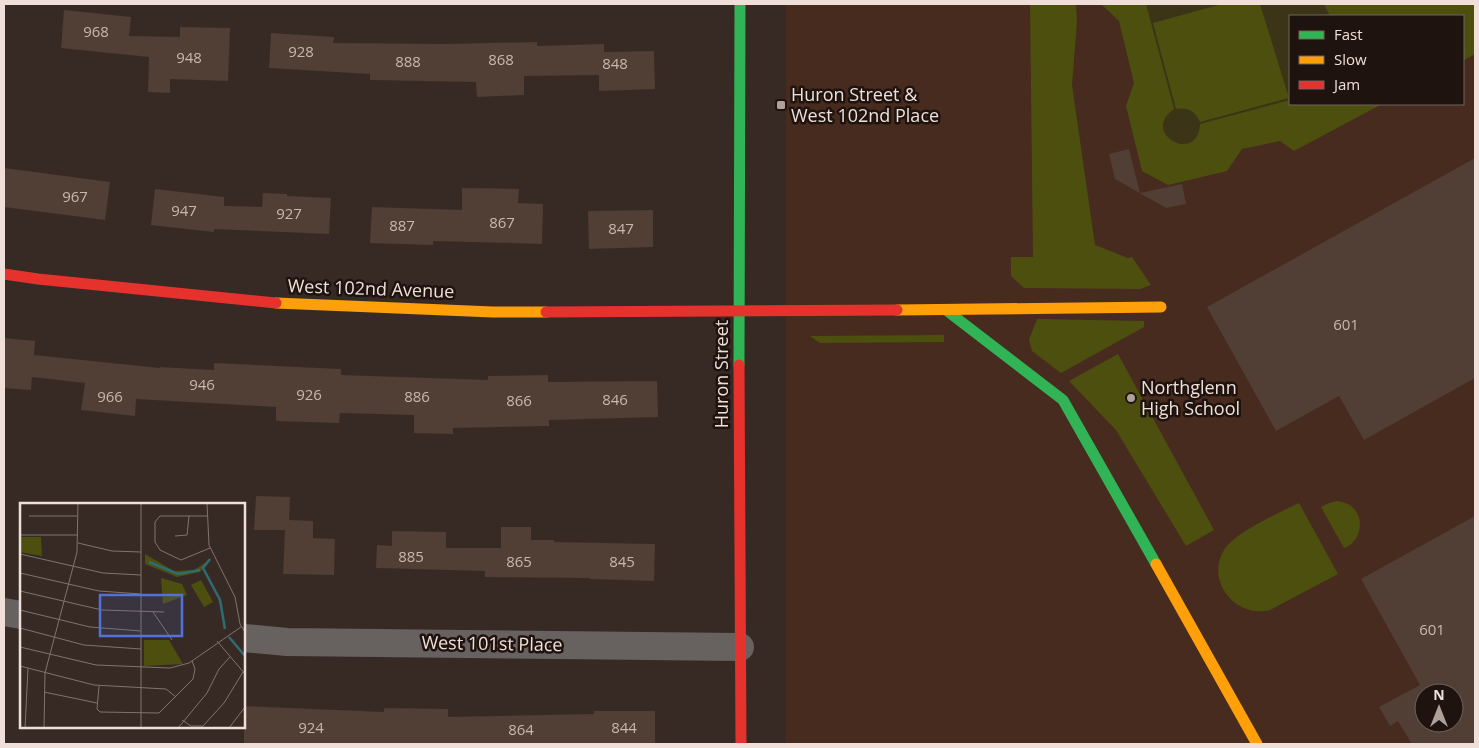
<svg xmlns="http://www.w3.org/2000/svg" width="1479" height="748" viewBox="0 0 1479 748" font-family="'Open Sans',sans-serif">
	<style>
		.built { fill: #472b1f; fill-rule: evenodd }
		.green { fill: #4d4f0f }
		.sand { fill: #3c3417 }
		.building { fill: #513e34; fill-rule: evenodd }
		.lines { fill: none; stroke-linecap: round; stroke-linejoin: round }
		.street { stroke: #676160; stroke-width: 28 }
		.fast { stroke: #30b455; stroke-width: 11 }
		.slow { stroke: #ff9f0a; stroke-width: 11 }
		.jam { stroke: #e5322d; stroke-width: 11 }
		.poi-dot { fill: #afa099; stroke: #1e130e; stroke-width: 2 }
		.labels { text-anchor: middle; stroke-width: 5; stroke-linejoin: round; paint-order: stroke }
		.number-label { font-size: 15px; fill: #c8b7af }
		.poi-label { font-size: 18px; fill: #efdfd8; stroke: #1e130e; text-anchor: start }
		.street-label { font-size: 18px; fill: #efdfd8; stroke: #1e130e }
		.inset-river { fill: none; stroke: #2f6c72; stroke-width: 2.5 }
		.inset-road { fill: none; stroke: #81726d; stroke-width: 1 }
		.view { fill: #5272d8; fill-opacity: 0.15; stroke: #5272d8; stroke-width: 2.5 }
		.inset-edge { fill: none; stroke: #efdfd8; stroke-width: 2.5 }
	</style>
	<rect width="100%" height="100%" fill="#372a25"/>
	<!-- built -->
	<path class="built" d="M786 4H1475V744H786ZM1290 16H1463V104H1290ZM1424 693H1454V723H1424Z"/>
	<!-- green -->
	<g class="green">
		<polygon points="1030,4 1076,4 1077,21 1072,85 1095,245 1128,258 1132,257 1151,285 1140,289 1024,288 1011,276 1011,257 1033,257"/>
		<polygon points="1102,4 1475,4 1475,54 1463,61 1463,16 1290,16 1290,104 1382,104 1294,151 1280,141 1242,149 1227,171 1168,185 1142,171 1126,106 1134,83 1119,21 1102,5"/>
		<polygon points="1037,319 1144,321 1144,327 1061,373 1032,351 1029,340"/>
		<polygon points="944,335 944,342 820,343 810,336"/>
		<polygon points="1118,354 1214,530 1186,546 1116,430 1069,381"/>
		<path d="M1337 501C1342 502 1347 503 1351 506 1366 518 1361 542 1344 548L1321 507 1329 503Z"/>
		<path d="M1299 503 1338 574 1270 610C1236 619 1205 581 1224 550 1235 532 1279 513 1299 503Z"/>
	</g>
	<!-- sand -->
	<path class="sand" d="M1146 4H1222L1153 23 1176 109C1188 107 1195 111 1200 122L1289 98 1260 4H1324L1330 16H1290V100L1200 124C1199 165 1139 134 1174 109Z"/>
	<!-- building -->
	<g class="building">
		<polygon points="64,10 131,17 129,36 180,37 180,27 230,28 228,81 170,79 170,93 148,92 149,57 61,48"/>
		<polygon points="271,33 334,37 333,43 446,44 537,42 537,46 604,44 604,52 654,51 655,89 599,91 599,75 524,76 524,95 477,97 476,82 370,80 370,74 269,68"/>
		<polygon points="1129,149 1140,193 1182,184 1186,204 1166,208 1115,179 1109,154"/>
		<polygon points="1475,158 1475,378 1364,440 1339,396 1276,431 1207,307"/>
		<polygon points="4,168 110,182 105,220 4,207"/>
		<polygon points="462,188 519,189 518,203 543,204 542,244 433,241 433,245 370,243 372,207 462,210"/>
		<polygon points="155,189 224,197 224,206 262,207 263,193 287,194 287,196 331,198 329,234 214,229 214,232 151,225"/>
		<polygon points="653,210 653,247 589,249 588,211"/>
		<polygon points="4,338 35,341 34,355 160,368 160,367 214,370 214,363 341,369 341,375 488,380 488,376 548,375 548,382 657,381 658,417 549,420 549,426 453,428 453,434 414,433 414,415 340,413 339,423 276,421 276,407 136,399 135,416 81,410 85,383 32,377 31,390 4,388"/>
		<polygon points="256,496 290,497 289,520 313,521 313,538 335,539 334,575 283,574 285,530 254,530"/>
		<path d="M1475 516V744H1412L1398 721 1390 726 1379 707 1420 685 1361 579ZM1424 693H1454V723H1424Z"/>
		<polygon points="501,527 531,527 531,540 554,540 554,542 655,544 654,581 590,579 590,578 485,577 485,571 376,568 377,545 392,546 392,531 446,532 446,548 501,548"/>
		<polygon points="244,706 384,712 384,708 448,709 448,717 594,714 594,711 655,711 655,744 244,744"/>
	</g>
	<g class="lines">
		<!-- street -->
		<g class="street">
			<polyline points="4,612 21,615"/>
			<polyline points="244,638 287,642 740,647"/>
		</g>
		<!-- fast -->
		<g class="fast">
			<polyline points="946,310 1063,400 1156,564"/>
			<polyline points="739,365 740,4"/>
		</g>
		<!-- slow -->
		<g class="slow">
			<polyline points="276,303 493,312 546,312"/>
			<polyline points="897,310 1161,307"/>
			<polyline points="1156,564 1257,744"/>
		</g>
		<!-- jam -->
		<g class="jam">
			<polyline points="4,274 38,279 276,303"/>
			<polyline points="546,312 897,310"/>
			<polyline points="739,365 741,744"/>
		</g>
	</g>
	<!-- markers -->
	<g class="poi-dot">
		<rect x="776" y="100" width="10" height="10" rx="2.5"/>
		<circle cx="1131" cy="398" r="5"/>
	</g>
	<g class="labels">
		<!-- number labels -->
		<g class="number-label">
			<text x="96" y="37">968</text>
			<text x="301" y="57">928</text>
			<text x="189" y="63">948</text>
			<text x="501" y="65">868</text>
			<text x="408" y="67">888</text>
			<text x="615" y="69">848</text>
			<text x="75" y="202">967</text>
			<text x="184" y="216">947</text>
			<text x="289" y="219">927</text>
			<text x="502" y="228">867</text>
			<text x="402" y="231">887</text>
			<text x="621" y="234">847</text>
			<text x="1346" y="330">601</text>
			<text x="202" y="390">946</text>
			<text x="309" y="400">926</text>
			<text x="110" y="402">966</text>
			<text x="417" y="402">886</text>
			<text x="615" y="405">846</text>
			<text x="519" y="406">866</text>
			<text x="411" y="562">885</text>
			<text x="519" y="567">865</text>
			<text x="622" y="567">845</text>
			<text x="1432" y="635">601</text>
			<text x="311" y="733">924</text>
			<text x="624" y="733">844</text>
			<text x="521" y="735">864</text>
		</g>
		<!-- poi labels -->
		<g class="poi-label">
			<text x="791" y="101">Huron Street &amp;<tspan x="791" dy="21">West 102nd Place</tspan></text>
			<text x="1141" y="394">Northglenn<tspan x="1141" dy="21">High School</tspan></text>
		</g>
		<!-- street labels -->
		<g class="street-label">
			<text transform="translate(371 289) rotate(2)" y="6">West 102nd Avenue</text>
			<text transform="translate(722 374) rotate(-90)" y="6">Huron Street</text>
			<text transform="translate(492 644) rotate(1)" y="6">West 101st Place</text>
		</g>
	</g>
	<!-- overview -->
	<g transform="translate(20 503)">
		<rect width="225" height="225" fill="#372a25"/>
		<path d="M0 34H21L22 53 0 49ZM125 51 154 68 174 67 191 56 180 69 157 74 125 61ZM141 75 162 81 167 92 143 101ZM181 77 193 99 184 104 171 82ZM124 137H149L163 161 124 163Z" fill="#4d4f0f"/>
		<path class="inset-river" d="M190 56 183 65 200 97 205 126M129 59 158 71 180 67M209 134 225 153"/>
		<path class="inset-road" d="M187 0 189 42 215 94 220 121 225 129M9 13H57M187 13H140L135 19V39L140 47 161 57 190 45M0 32H58M155 33 167 32 169 13M58 40 92 48 121 49M0 51 83 70 121 72M0 70 79 88 121 91M0 88 82 107 144 109M0 107 70 124 121 128M133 109 152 137M0 125 64 142 121 146M197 138 225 171M0 144 76 162 150 165 169 160 221 124M0 163 74 182 146 186 156 194M79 183 77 206 80 209 139 210 173 176 175 166 172 158M24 189 77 200M162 217 171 223H183L204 200 223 169M5 225 8 165M24 225 25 170 57 49 58 0M121 225V0M158 225 187 190 199 166 210 154M209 225 225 204"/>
		<path class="view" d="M80 92H162V133H80Z"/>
		<rect width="225" height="225" class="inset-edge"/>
	</g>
	<!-- border -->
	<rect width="1479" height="748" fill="none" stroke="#efdfd8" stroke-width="10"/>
	<!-- legend -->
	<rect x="1289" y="15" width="175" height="90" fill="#1e130e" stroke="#72655f"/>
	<rect x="1299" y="31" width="25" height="8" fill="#30b455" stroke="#72655f"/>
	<text x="1334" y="40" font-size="15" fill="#efdfd8">Fast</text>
	<rect x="1299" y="56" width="25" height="8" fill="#ff9f0a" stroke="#72655f"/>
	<text x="1334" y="65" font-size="15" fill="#efdfd8">Slow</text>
	<rect x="1299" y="81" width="25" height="8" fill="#e5322d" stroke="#72655f"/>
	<text x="1334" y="90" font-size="15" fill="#efdfd8">Jam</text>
	<!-- north arrow -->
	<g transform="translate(1439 708)"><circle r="24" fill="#1e130e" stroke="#72655f"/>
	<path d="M0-4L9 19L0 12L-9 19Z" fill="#afa099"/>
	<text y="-8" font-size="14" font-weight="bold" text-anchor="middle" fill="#efdfd8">N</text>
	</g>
</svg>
